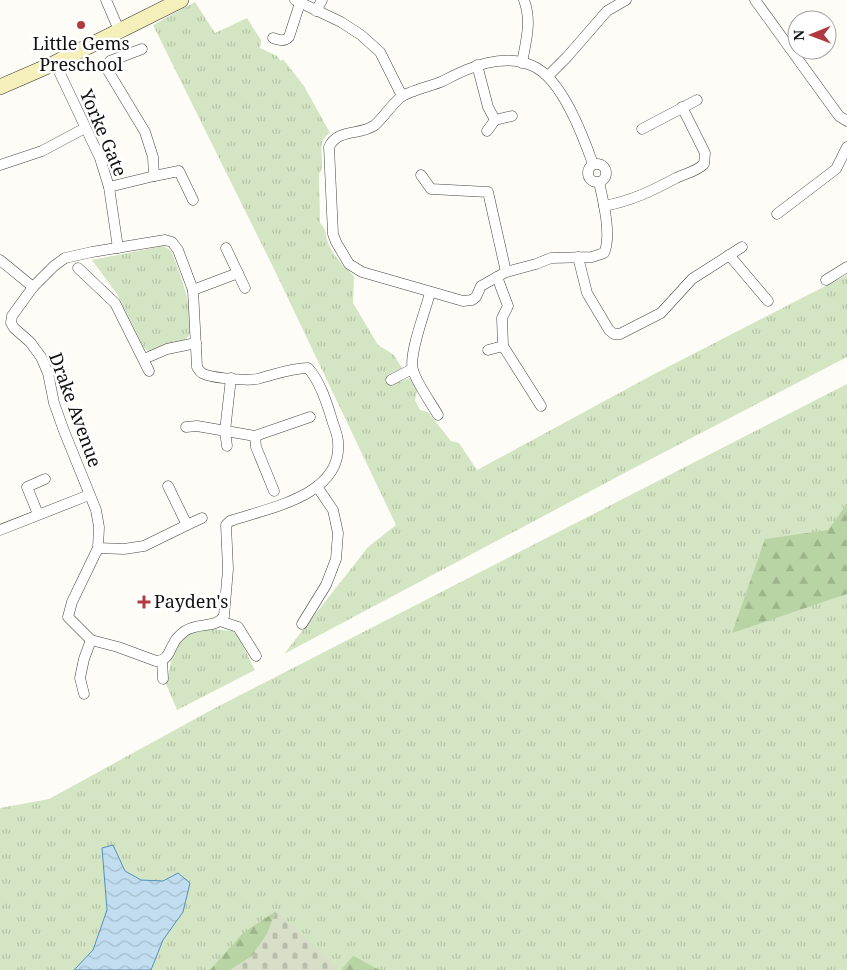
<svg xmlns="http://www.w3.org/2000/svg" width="847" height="970" viewBox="0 0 847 970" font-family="'Noto Serif',serif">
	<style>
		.grass { fill: url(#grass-tufts) }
		.forest { fill: url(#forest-firs) }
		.cemetery { fill: url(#cemetery-stones) }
		.water { fill: url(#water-waves); stroke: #5191bd }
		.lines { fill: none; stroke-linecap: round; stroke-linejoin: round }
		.street-casing { stroke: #444; stroke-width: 11 }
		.secondary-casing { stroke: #333; stroke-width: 16 }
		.street { stroke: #fff; stroke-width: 10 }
		.secondary { stroke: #f5efba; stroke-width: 15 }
		.poi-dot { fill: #b03a3e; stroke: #fff; stroke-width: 2 }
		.labels { text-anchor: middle; stroke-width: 5; stroke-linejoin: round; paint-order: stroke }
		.poi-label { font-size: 18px; fill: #111; stroke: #fff }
		.street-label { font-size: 18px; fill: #111; stroke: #fff }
	</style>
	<defs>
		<pattern id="grass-tufts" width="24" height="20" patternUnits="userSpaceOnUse" patternTransform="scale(1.25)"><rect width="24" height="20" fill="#d4e5c3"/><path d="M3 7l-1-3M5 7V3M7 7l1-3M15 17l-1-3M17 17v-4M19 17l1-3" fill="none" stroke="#b5c3a6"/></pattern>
		<pattern id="forest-firs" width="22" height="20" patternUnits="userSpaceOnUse" patternTransform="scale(1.25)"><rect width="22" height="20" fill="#b9d4a4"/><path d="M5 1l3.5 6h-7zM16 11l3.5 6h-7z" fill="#9eb58c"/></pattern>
		<pattern id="cemetery-stones" width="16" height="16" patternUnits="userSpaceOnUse" patternTransform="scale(1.25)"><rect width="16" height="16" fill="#d7dfc8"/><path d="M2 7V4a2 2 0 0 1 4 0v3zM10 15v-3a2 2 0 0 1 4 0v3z" fill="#b8beab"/></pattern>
		<pattern id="water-waves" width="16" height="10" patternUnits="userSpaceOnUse" patternTransform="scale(1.25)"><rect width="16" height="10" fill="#c1ddef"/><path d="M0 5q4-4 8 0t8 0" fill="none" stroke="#a5bdcc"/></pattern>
	</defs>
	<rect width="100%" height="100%" fill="#fefcf6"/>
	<!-- grass -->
	<g class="grass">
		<path d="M195 2 215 33 247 18 261 40 260 48 277 56 281 61 283 59 304 86 330 133C313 143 328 162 319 174L320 223C327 229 325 236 329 245 335 258 343 266 354 276L353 303 378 345 394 355 402 368 389 375 393 384 410 378 417 391 415 400 420 410 428 412 451 441 459 443 477 470 658 372 847 275V357L632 469 284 654 368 547 396 525 274 269 153 25Z"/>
		<path d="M163 246 169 249 172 253C178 268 201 326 186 339 178 345 163 347 153 351H148L144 348 117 294 92 260Z"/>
		<polygon points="847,384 847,970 0,970 0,808 49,799 215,708"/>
		<polygon points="213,629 233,631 238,636 255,670 177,710 166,684 172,658 178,644 195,630"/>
	</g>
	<!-- forest -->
	<g class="forest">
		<polygon points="847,504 847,594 732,633 765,539 828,530"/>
		<polygon points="276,911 267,934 252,956 230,970 210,970 243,933"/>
		<polygon points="353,956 354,956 379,970 341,970"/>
	</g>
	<!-- cemetery -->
	<polygon class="cemetery" points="276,911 285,919 340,970 230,970 252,956 267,934"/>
	<!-- water -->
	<polygon class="water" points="113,845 125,871 141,880 163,881 178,873 190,883 183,912 163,940 151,970 74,970 93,950 107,910 102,848"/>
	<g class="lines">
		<!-- street casing -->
		<g class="street-casing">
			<g id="street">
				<polyline points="106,0 119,30"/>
				<polyline points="295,0 341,22 361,35 371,44 380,52 402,96"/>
				<polyline points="755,0 839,116 847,121"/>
				<polyline points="316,11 322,0"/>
				<path d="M273 38C279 40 284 42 289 37L300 3"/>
				<polyline points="55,63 100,158 109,187 118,248"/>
				<path d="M522 63C526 40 532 22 524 0"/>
				<polyline points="477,65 488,107 495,120"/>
				<polyline points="548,76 567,57 607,11 626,0"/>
				<polyline points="642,129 697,100"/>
				<polyline points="487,131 495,120 512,116"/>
				<circle cx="597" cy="173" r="9"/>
				<path d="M593 164C583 136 562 79 533 66 504 52 469 67 443 81 432 86 409 91 401 97 391 105 384 117 375 125 360 136 338 128 329 147L333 234 336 242 349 264 362 272 463 301 472 300 476 297 481 286 506 272 536 264 551 258 592 257 604 253C612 236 603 200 599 182"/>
				<polyline points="0,165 42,151 85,128"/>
				<polyline points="421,175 431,189 488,192 506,272"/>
				<polyline points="154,176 179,171 193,200"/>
				<polyline points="109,187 154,176 153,157 145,132 107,69 107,65 110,61 142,49"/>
				<path d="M604 206C631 201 652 191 676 178 686 173 696 172 704 164L705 153 682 107"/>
				<polyline points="777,214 836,169 847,147"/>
				<path d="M165 240 172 242 178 250 193 290 197 367C199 370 199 371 202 373 209 378 248 381 257 379 274 375 290 368 308 368 320 381 327 403 332 420 334 427 338 435 338 442 343 496 268 508 230 521L226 525 228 569 224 616C216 629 198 622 185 631 181 634 176 638 174 643 168 652 169 660 156 661L118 647 91 640 68 617 72 602 98 548 99 527 96 510 64 431 54 403 48 373 41 357 30 342 14 328 11 323 12 316 33 287 54 266 65 258 92 252Z"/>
				<polyline points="226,248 245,288"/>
				<polyline points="729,255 768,301"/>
				<polyline points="578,257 587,293 609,330 614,334 620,334 661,313 692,279 742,247"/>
				<polyline points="0,260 33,287"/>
				<polyline points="78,268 115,303 149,371"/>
				<polyline points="497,277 508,306 502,318 503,346 541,406"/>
				<polyline points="826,280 847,267"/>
				<polyline points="193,290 238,273"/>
				<path d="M430 293C426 309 408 355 413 370 416 382 431 403 438 415"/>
				<polyline points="488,350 503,346"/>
				<polyline points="144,359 167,349 196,343"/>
				<polyline points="391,380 412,369"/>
				<polyline points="186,427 197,426 255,436 310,417"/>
				<polyline points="255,436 256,447 274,491"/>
				<polyline points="227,446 225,431 231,378"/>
				<polyline points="38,514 27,487 45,479"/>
				<polyline points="187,525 202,518"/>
				<polyline points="0,530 89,495"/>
				<polyline points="98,548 124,549 144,546 187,525 168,486"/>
				<polyline points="220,621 238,627 256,656"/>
				<polyline points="302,624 326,585 336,559 338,533 333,510 318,488"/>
				<polyline points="162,660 163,679"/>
				<polyline points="84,694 80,678 84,659 91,640"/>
			</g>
		</g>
		<!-- secondary casing -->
		<g class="secondary-casing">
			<polyline id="secondary" points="0,87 55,63 181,0"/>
		</g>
		<!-- street -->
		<use href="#street" class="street"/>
		<!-- secondary -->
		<use href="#secondary" class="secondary"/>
	</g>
	<!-- markers -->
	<g class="poi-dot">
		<circle cx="81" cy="25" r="5"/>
		<path d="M141.5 594.5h5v5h5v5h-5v5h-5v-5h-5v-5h5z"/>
	</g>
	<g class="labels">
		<!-- poi labels -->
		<g class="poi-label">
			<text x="81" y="50">Little Gems<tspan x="81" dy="21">Preschool</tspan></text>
			<text x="154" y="608" text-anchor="start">Payden's</text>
		</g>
		<!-- street labels -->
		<g class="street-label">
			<text transform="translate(103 133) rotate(67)" y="6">Yorke Gate</text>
			<text transform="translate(75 410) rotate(70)" y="6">Drake Avenue</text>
		</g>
	</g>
	<!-- north arrow -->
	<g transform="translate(812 35) rotate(269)"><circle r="24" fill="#ffffff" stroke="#a0a0a0"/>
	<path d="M0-4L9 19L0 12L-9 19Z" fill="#b03a3e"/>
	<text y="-8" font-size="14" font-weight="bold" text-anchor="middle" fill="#111111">N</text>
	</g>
</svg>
